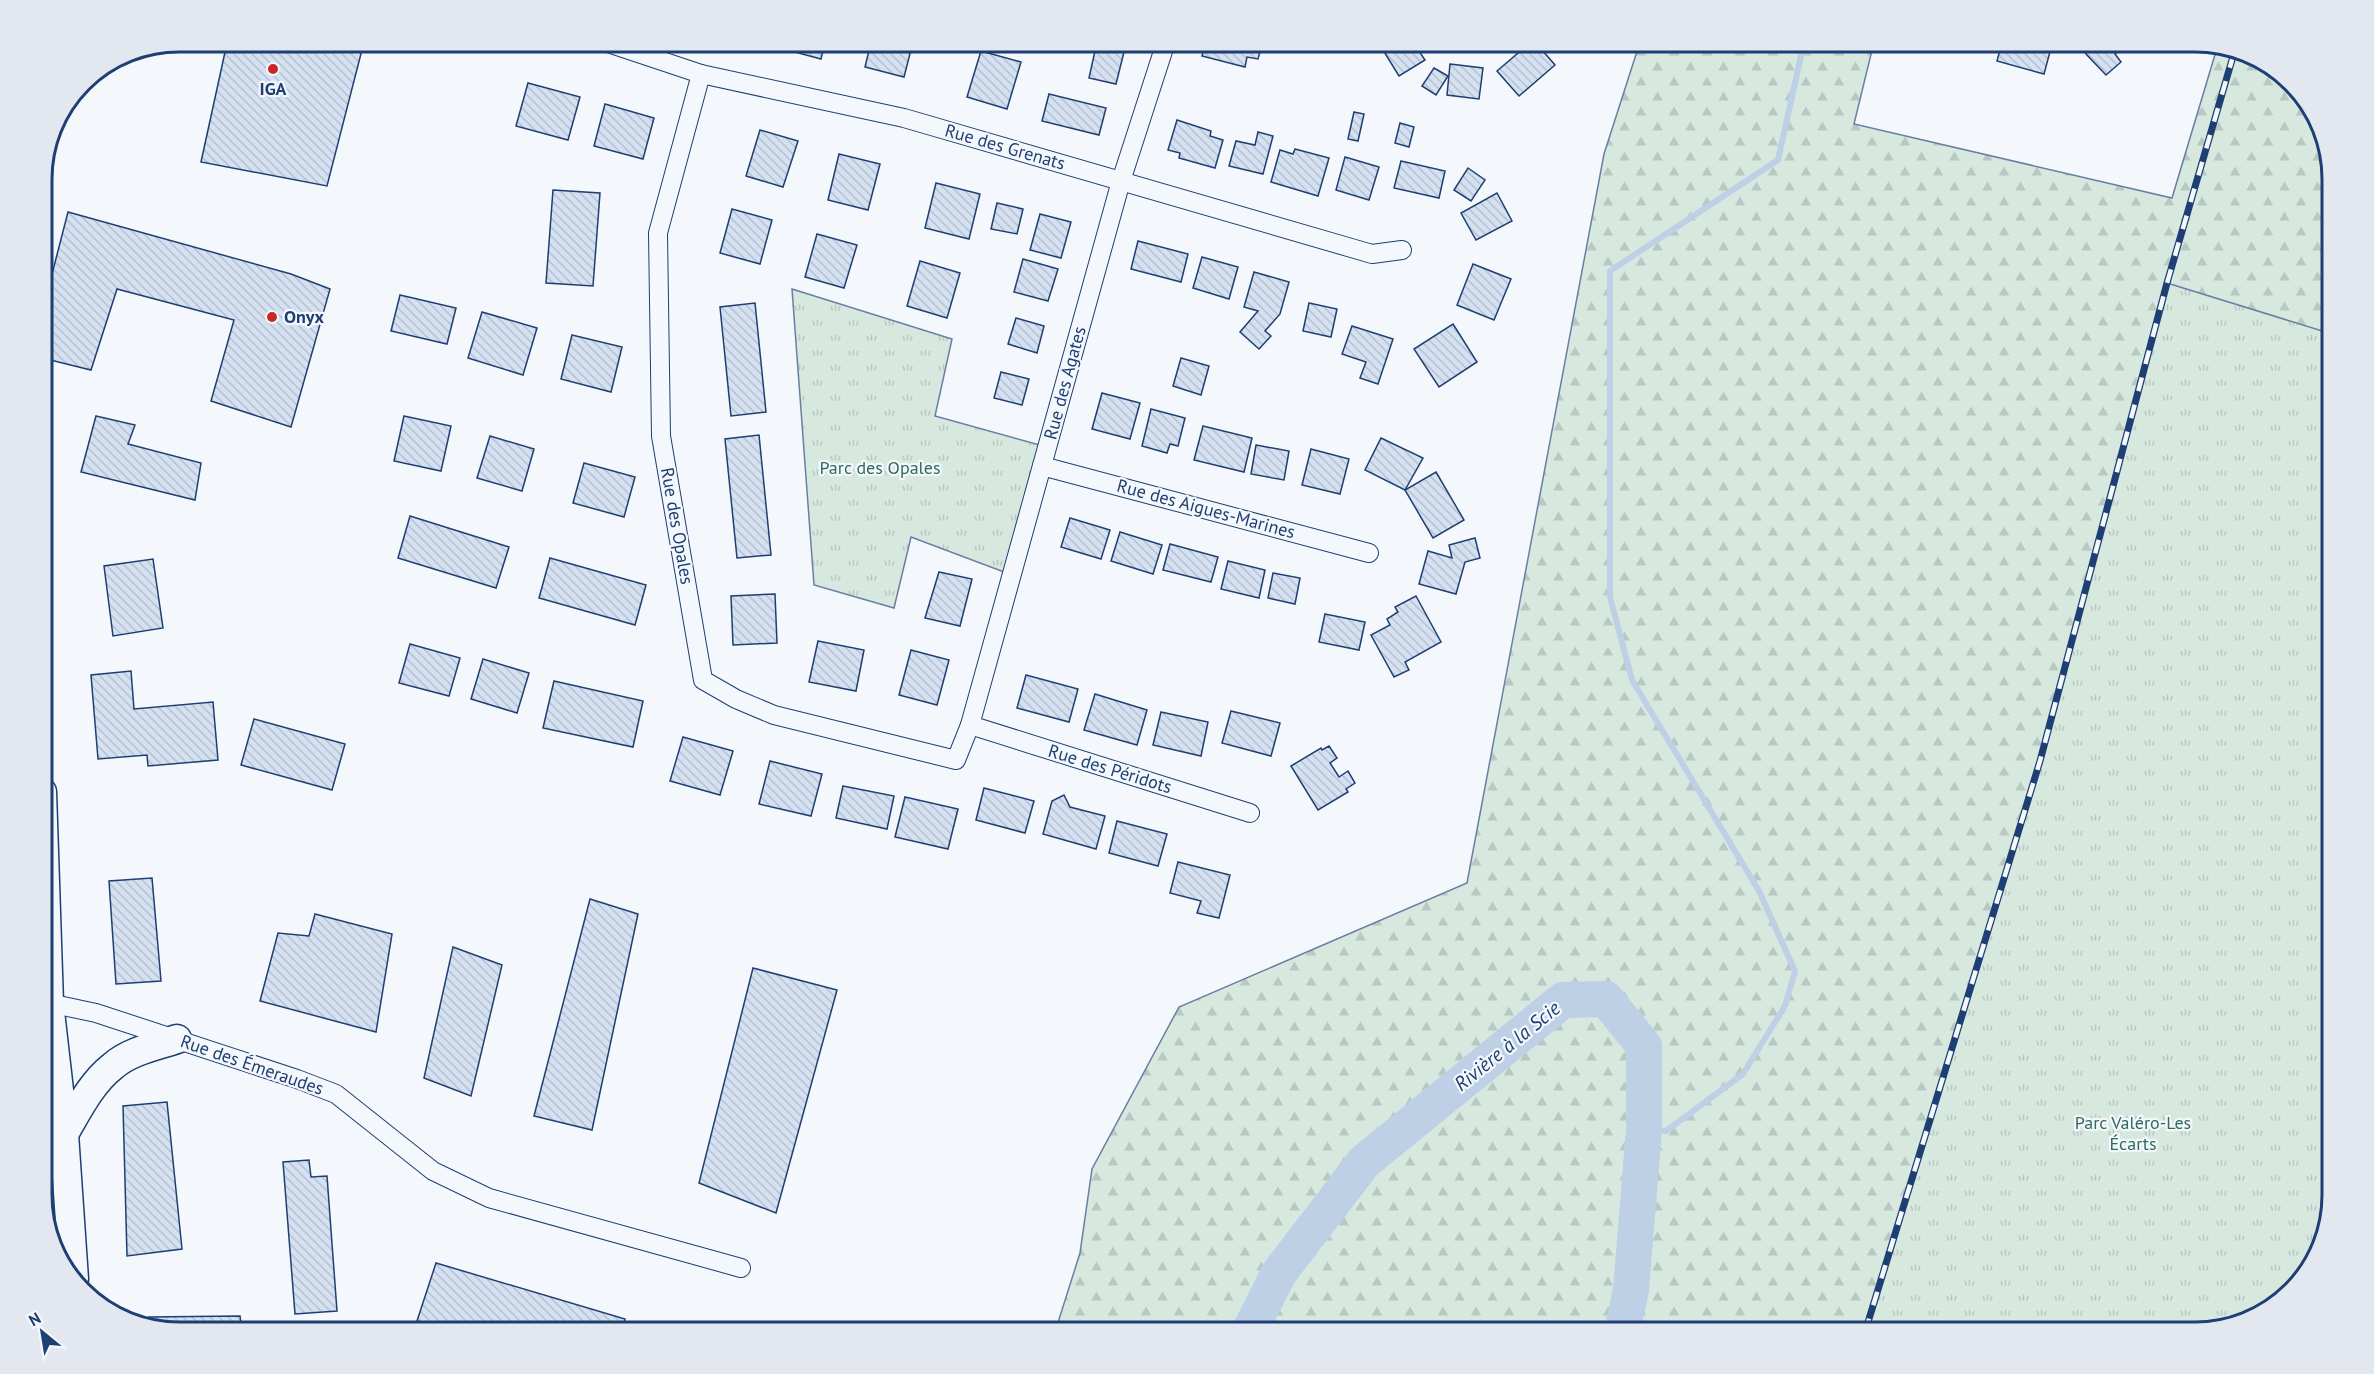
<svg xmlns="http://www.w3.org/2000/svg" width="2374" height="1374" viewBox="0 0 2374 1374" font-family="'PT Sans',sans-serif">
	<style>
		.forest { fill: url(#forest-firs); stroke: #687fa3; stroke-width: 1.5 }
		.park { fill: url(#park-tufts); stroke: #687fa3; stroke-width: 1.5 }
		.lines { fill: none; stroke-linecap: round; stroke-linejoin: round }
		.stream { stroke: #bed0e5; stroke-width: 6 }
		.river { stroke: #bed0e5; stroke-width: 36 }
		.building { fill: url(#building-back-hatch); stroke: #1d3f73; stroke-width: 1.5 }
		.minor-casing { stroke: #1d3f73; stroke-width: 20 }
		.primary-casing { stroke: #1d3f73; stroke-width: 31 }
		.minor { stroke: #f4f7fb; stroke-width: 18 }
		.primary { stroke: #f4f7fb; stroke-width: 28 }
		.rail-casing { stroke: #1d3f73; stroke-width: 7 }
		.rail { stroke: #f4f7fb; stroke-width: 4.5; stroke-dasharray: 14; stroke-linecap: butt }
		.poi-dot { fill: #c62828; stroke: #f4f7fb; stroke-width: 2 }
		.labels { text-anchor: middle; stroke-width: 4.5; stroke-linejoin: round; paint-order: stroke }
		.poi-label { font-size: 18px; font-weight: bold; fill: #1d3f73; stroke: #f4f7fb }
		.street-label { font-size: 18px; fill: #1d3f73; stroke: #f4f7fb }
		.park-label { font-size: 18px; fill: #2c6c60; stroke: #f4f7fb }
		.water-label { font-size: 20px; font-style: italic; fill: #1d3f73; stroke: #f4f7fb }
		.rim { fill: none; stroke: #1d3f73; stroke-width: 3 }
	</style>
	<defs>
		<pattern id="forest-firs" width="22" height="20" patternUnits="userSpaceOnUse" patternTransform="scale(1.5)"><rect width="22" height="20" fill="#d7e8df"/><path d="M5 1l3.5 6h-7zM16 11l3.5 6h-7z" fill="#b8c8c3"/></pattern>
		<pattern id="park-tufts" width="24" height="20" patternUnits="userSpaceOnUse" patternTransform="scale(1.5)"><rect width="24" height="20" fill="#d7e8df"/><path d="M3 7l-1-3M5 7V3M7 7l1-3M15 17l-1-3M17 17v-4M19 17l1-3" fill="none" stroke="#b8c8c3"/></pattern>
		<pattern id="building-back-hatch" width="6" height="6" patternUnits="userSpaceOnUse" patternTransform="scale(1.5)"><rect width="6" height="6" fill="#d5e0f0"/><path d="M-1 5l2 2M0 0l6 6M5-1l2 2" fill="none" stroke="#b6c1d1"/></pattern>
	</defs>
	<rect width="100%" height="100%" fill="#f4f7fb"/>
	<!-- forest -->
	<polygon class="forest" points="1640,42 1874,42 1854,124 2172,198 2217,48 2263,60 2309,103 2332,171 2332,1195 2314,1263 2264,1313 2195,1332 1055,1332 1080,1253 1092,1169 1179,1007 1467,883 1604,154"/>
	<!-- park -->
	<g class="park">
		<polygon points="2167,283 2332,334 2332,1195 2314,1263 2264,1313 2195,1332 1865,1332 2040,761"/>
		<polygon points="792,289 952,339 935,416 1047,447 1012,575 911,537 894,608 814,585"/>
	</g>
	<g class="lines">
		<!-- stream -->
		<polyline class="stream" points="1644,1129 1666,1131 1743,1074 1785,1006 1795,971 1759,891 1632,680 1610,597 1610,271 1778,160 1804,42"/>
		<!-- river -->
		<polyline class="river" points="1249,1332 1279,1273 1364,1162 1563,1000 1606,999 1644,1046 1644,1129 1631,1290 1622,1332"/>
	</g>
	<!-- building -->
	<g class="building">
		<polygon points="222,42 364,42 327,186 201,162 227,43"/>
		<polygon points="781,42 825,42 821,59 780,48"/>
		<polygon points="871,42 913,42 904,77 865,67"/>
		<polygon points="1097,42 1126,44 1116,84 1089,78"/>
		<polygon points="1206,42 1255,42 1262,44 1258,59 1247,57 1245,67 1202,56"/>
		<polygon points="1378,42 1413,42 1425,60 1399,76"/>
		<polygon points="1531,42 1535,42 1555,65 1519,96 1497,71"/>
		<polygon points="2002,42 2027,42 2051,48 2044,74 1997,61"/>
		<polygon points="2081,42 2129,42 2129,43 2115,54 2121,62 2106,75 2086,54"/>
		<polygon points="981,51 1021,62 1007,109 967,97"/>
		<polygon points="1450,64 1483,68 1479,99 1447,95"/>
		<polygon points="1434,68 1448,76 1436,95 1422,86"/>
		<polygon points="528,83 580,97 568,140 516,126"/>
		<polygon points="1049,94 1106,108 1099,135 1042,121"/>
		<polygon points="605,104 654,118 643,159 594,146"/>
		<polygon points="1354,112 1364,114 1358,141 1348,139"/>
		<polygon points="1177,120 1211,131 1210,136 1223,140 1215,168 1179,158 1180,153 1168,150"/>
		<polygon points="1400,123 1414,127 1409,147 1395,143"/>
		<polygon points="760,130 798,141 783,187 746,176"/>
		<polygon points="1258,132 1273,136 1263,174 1229,166 1236,141 1255,145"/>
		<polygon points="1295,149 1329,158 1318,196 1271,182 1280,150 1293,154"/>
		<polygon points="839,154 880,164 868,210 828,200"/>
		<polygon points="1345,157 1379,167 1369,200 1336,190"/>
		<polygon points="1401,161 1445,171 1439,198 1394,188"/>
		<polygon points="1468,168 1485,180 1471,201 1454,190"/>
		<polygon points="936,183 980,194 969,239 925,228"/>
		<polygon points="553,190 600,193 593,286 546,283"/>
		<polygon points="1497,193 1512,221 1476,240 1461,213"/>
		<polygon points="997,203 1023,209 1017,234 991,229"/>
		<polygon points="732,209 772,220 760,264 720,253"/>
		<polygon points="68,212 291,274 330,289 291,427 211,401 234,320 117,289 91,370 42,358 42,313"/>
		<polygon points="1040,214 1071,222 1061,258 1030,250"/>
		<polygon points="817,234 857,245 844,288 805,277"/>
		<polygon points="1138,241 1188,254 1181,282 1131,269"/>
		<polygon points="1202,257 1238,267 1229,299 1193,288"/>
		<polygon points="1023,259 1058,269 1048,301 1014,292"/>
		<polygon points="920,261 960,273 947,318 907,306"/>
		<polygon points="1473,264 1511,279 1494,320 1457,305"/>
		<polygon points="1254,272 1289,282 1280,314 1265,331 1271,336 1259,349 1240,332 1258,311 1244,307"/>
		<polygon points="400,295 456,308 447,344 391,331"/>
		<polygon points="755,303 766,412 731,416 720,307"/>
		<polygon points="1309,303 1337,309 1331,337 1303,331"/>
		<polygon points="482,312 537,328 523,375 468,358"/>
		<polygon points="1016,318 1044,326 1037,353 1008,344"/>
		<polygon points="1453,324 1477,362 1439,387 1414,349"/>
		<polygon points="1352,326 1393,339 1378,384 1360,378 1366,362 1342,354"/>
		<polygon points="572,335 622,347 611,392 561,379"/>
		<polygon points="1181,358 1209,366 1201,395 1173,386"/>
		<polygon points="1001,372 1029,379 1022,405 994,398"/>
		<polygon points="1102,393 1140,403 1130,439 1092,429"/>
		<polygon points="1151,409 1185,418 1178,446 1170,444 1167,453 1142,446"/>
		<polygon points="96,416 135,425 128,444 201,463 195,500 81,472"/>
		<polygon points="404,416 451,426 441,471 394,461"/>
		<polygon points="1203,426 1252,438 1244,472 1194,460"/>
		<polygon points="759,435 771,555 737,558 725,439"/>
		<polygon points="490,436 534,449 522,491 477,478"/>
		<polygon points="1381,438 1423,458 1405,490 1365,470"/>
		<polygon points="1256,445 1289,451 1284,480 1251,474"/>
		<polygon points="1311,449 1349,459 1340,494 1302,485"/>
		<polygon points="584,463 635,477 624,517 573,503"/>
		<polygon points="1436,472 1464,520 1433,538 1405,490"/>
		<polygon points="410,516 509,547 496,588 398,558"/>
		<polygon points="1070,518 1110,530 1101,559 1061,547"/>
		<polygon points="1120,532 1162,545 1153,574 1111,561"/>
		<polygon points="1475,538 1480,558 1465,562 1456,594 1419,584 1428,551 1452,558 1449,545"/>
		<polygon points="1170,544 1218,557 1211,582 1163,570"/>
		<polygon points="550,558 646,585 635,625 539,598"/>
		<polygon points="153,559 163,628 113,636 104,566"/>
		<polygon points="1228,561 1265,570 1259,598 1221,589"/>
		<polygon points="939,572 972,579 960,626 925,618"/>
		<polygon points="1273,573 1300,578 1295,604 1268,598"/>
		<polygon points="775,594 777,643 733,645 731,596"/>
		<polygon points="1416,596 1441,642 1405,662 1409,670 1394,677 1371,635 1390,625 1387,619 1398,612 1395,607"/>
		<polygon points="1325,614 1365,622 1359,650 1319,642"/>
		<polygon points="818,641 864,650 856,691 809,682"/>
		<polygon points="410,644 460,658 449,696 399,683"/>
		<polygon points="911,650 949,660 937,705 899,695"/>
		<polygon points="483,659 529,673 517,713 471,699"/>
		<polygon points="131,671 134,709 213,702 218,760 148,766 147,755 98,759 91,675"/>
		<polygon points="1026,675 1078,689 1069,722 1017,708"/>
		<polygon points="554,681 643,701 633,747 543,728"/>
		<polygon points="1095,694 1147,710 1137,745 1084,730"/>
		<polygon points="1231,711 1280,723 1271,756 1222,743"/>
		<polygon points="1161,712 1208,722 1201,756 1153,745"/>
		<polygon points="254,719 345,744 332,790 241,765"/>
		<polygon points="683,737 733,751 720,795 670,781"/>
		<polygon points="1329,746 1337,758 1330,763 1339,777 1348,771 1355,783 1346,789 1348,792 1318,810 1291,766 1321,748 1322,750"/>
		<polygon points="770,761 822,774 811,816 759,804"/>
		<polygon points="843,786 894,796 887,829 836,818"/>
		<polygon points="984,788 1034,801 1025,833 976,820"/>
		<polygon points="1064,795 1070,807 1105,816 1096,849 1043,834 1052,801"/>
		<polygon points="905,797 958,809 948,849 895,837"/>
		<polygon points="1117,821 1167,834 1158,866 1109,853"/>
		<polygon points="1178,862 1230,875 1219,918 1197,913 1201,901 1170,893"/>
		<polygon points="152,878 161,981 116,984 109,881"/>
		<polygon points="590,899 638,914 592,1130 534,1116"/>
		<polygon points="315,914 392,934 376,1032 260,1001 278,933 309,936"/>
		<polygon points="453,947 502,965 471,1096 424,1078"/>
		<polygon points="753,968 837,990 776,1213 699,1183"/>
		<polygon points="167,1102 182,1249 127,1256 123,1106"/>
		<polygon points="309,1160 311,1177 327,1176 337,1311 295,1314 283,1162"/>
		<polygon points="436,1263 625,1319 622,1332 463,1332 417,1321"/>
		<polygon points="240,1316 242,1332 179,1332 152,1325 149,1317"/>
	</g>
	<g class="lines">
		<!-- minor casing -->
		<g class="minor-casing">
			<g id="minor">
				<polyline points="605,42 701,74 904,118 1372,254 1402,250"/>
				<polyline points="701,74 658,233 661,436 703,680 736,699 774,715 956,760 970,725 1121,181 1166,42"/>
				<polyline points="1042,466 1369,553"/>
				<polyline points="970,725 1250,813"/>
				<polyline points="49,1003 96,1013 297,1079 336,1094 433,1171 489,1198 741,1268"/>
			</g>
		</g>
		<!-- primary casing -->
		<g class="primary-casing">
			<g id="primary">
				<polyline points="42,792 49,1003 64,1134 74,1279"/>
				<path d="M64 1134C78 1110 91 1083 113 1066 130 1051 156 1046 177 1039"/>
			</g>
		</g>
		<!-- minor -->
		<use href="#minor" class="minor"/>
		<!-- primary -->
		<use href="#primary" class="primary"/>
		<!-- rail casing -->
		<g class="rail-casing">
			<polyline id="rail" points="1865,1332 2040,761 2167,283 2234,53"/>
		</g>
		<!-- rail -->
		<use href="#rail" class="rail"/>
	</g>
	<!-- markers -->
	<g class="poi-dot">
		<circle cx="273" cy="69" r="6"/>
		<circle cx="272" cy="317" r="6"/>
	</g>
	<g class="labels">
		<!-- poi labels -->
		<g class="poi-label">
			<text x="273" y="95">IGA</text>
			<text x="284" y="323" text-anchor="start">Onyx</text>
		</g>
		<!-- street labels -->
		<g class="street-label">
			<text transform="translate(1005 147) rotate(16)" y="6">Rue des Grenats</text>
			<text transform="translate(1065 383) rotate(-75)" y="6">Rue des Agates</text>
			<text transform="translate(1206 509) rotate(15)" y="6">Rue des Aigues-Marines</text>
			<text transform="translate(677 526) rotate(80)" y="6">Rue des Opales</text>
			<text transform="translate(1110 769) rotate(17)" y="6">Rue des Péridots</text>
			<text transform="translate(252 1065) rotate(19)" y="6">Rue des Émeraudes</text>
		</g>
		<!-- park labels -->
		<g class="park-label">
			<text x="880" y="474">Parc des Opales</text>
			<text x="2133" y="1129">Parc Valéro-Les<tspan x="2133" dy="21">Écarts</tspan></text>
		</g>
		<!-- water labels -->
		<g class="water-label">
			<text transform="translate(1507 1046) rotate(-39)" y="7">Rivière à la Scie</text>
		</g>
	</g>
	<!-- crop -->
	<path d="M0 0H2374V1374H0ZM179 52H2195A127 127 0 0 1 2322 179V1195A127 127 0 0 1 2195 1322H179A127 127 0 0 1 52 1195V179A127 127 0 0 1 179 52Z" fill="#e3e8f0" fill-rule="evenodd"/>
	<path class="rim" d="M179 52H2195A127 127 0 0 1 2322 179V1195A127 127 0 0 1 2195 1322H179A127 127 0 0 1 52 1195V179A127 127 0 0 1 179 52Z"/>
	<!-- north arrow -->
	<g transform="translate(42 1332) rotate(330)" stroke="#f4f7fb" stroke-width="4.5" paint-order="stroke">
	<path d="M0-4.5L10 22L0 15L-10 22Z" fill="#1d3f73"/>
	<text y="-9" font-size="16" font-weight="bold" text-anchor="middle" fill="#1d3f73">N</text>
	</g>
</svg>
